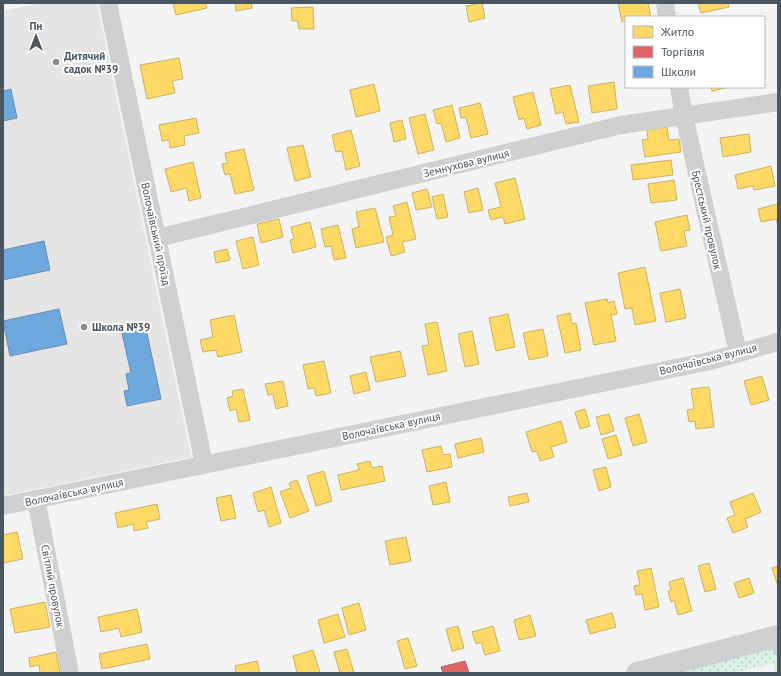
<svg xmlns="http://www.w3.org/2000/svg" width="781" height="676" viewBox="0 0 781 676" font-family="'PT Sans',sans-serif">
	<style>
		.education { fill: #e6e5e6 }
		.green { fill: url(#green-dots) }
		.homes { fill: #ffd966; stroke: #c9b264 }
		.shops { fill: #e06666; stroke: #b36164 }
		.schools { fill: #6fa8dc; stroke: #648fb7 }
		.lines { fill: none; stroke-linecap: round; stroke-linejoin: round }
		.service { stroke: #ced0d2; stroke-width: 9 }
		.minor { stroke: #ced0d2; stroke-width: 18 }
		.tertiary { stroke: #ced0d2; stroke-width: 22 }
		.poi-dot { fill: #868d94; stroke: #fff; stroke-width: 1.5 }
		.labels { text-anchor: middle; stroke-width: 4; stroke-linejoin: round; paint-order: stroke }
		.poi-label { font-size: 11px; font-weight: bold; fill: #4a5661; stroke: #fff; text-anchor: start }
		.street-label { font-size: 11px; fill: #4a5661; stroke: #fff }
	</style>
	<defs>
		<pattern id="green-dots" width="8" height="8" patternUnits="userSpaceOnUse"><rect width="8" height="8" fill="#d9f2e3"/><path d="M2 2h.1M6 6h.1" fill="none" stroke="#b2c7bb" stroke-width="1.8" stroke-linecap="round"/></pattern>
	</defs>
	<rect width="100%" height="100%" fill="#f4f4f4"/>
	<!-- education -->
	<polygon class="education" points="40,3 97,3 191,457 3,496 3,11"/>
	<!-- green -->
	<polygon class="green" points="773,638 778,651 778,673 775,673 774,663 733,673 637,673"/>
	<!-- homes -->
	<g class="homes">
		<polygon points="173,3 205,3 207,8 176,15"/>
		<polygon points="235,3 251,3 252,8 236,11"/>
		<polygon points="482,3 485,18 469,22 466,6"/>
		<polygon points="618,3 648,3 651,17 626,17 626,21 622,22"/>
		<polygon points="698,3 728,3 729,7 701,13"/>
		<polygon points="313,7 314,29 299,29 298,21 292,21 291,8"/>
		<polygon points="179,58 183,79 172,81 175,93 147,99 140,65"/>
		<polygon points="614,82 617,109 592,113 588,86"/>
		<polygon points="374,84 380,111 356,117 350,90"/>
		<polygon points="570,85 579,122 566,124 563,112 556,114 550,89"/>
		<polygon points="711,87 729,87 712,91"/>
		<polygon points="533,92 541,125 527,129 524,118 519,120 513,97"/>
		<polygon points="480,103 488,134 471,138 466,117 461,118 459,108"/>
		<polygon points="452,105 460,138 446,142 441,123 437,124 433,110"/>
		<polygon points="425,114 434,150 418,154 409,118"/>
		<polygon points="196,118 199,133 184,136 185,145 170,148 169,140 162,141 159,125"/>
		<polygon points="402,120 406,139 394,142 390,123"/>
		<polygon points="667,127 669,140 679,139 681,152 645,157 642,140 648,139 647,130"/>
		<polygon points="351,130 360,166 346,170 342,151 336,152 332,135"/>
		<polygon points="749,134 751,152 723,157 720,138"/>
		<polygon points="303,145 311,177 295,181 287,148"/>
		<polygon points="244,149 254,190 235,194 230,174 225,175 222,164 227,163 225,153"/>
		<polygon points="671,160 673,175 633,180 631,165"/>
		<polygon points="193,162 201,198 189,201 186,188 171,192 165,169"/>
		<polygon points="771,166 775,186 754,190 753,186 738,189 735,175"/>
		<polygon points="515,178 525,219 505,224 503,217 491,220 488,210 501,207 495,183"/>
		<polygon points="674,180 677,200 651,203 648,184"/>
		<polygon points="478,188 483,210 469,213 464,192"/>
		<polygon points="427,189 432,207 416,210 412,193"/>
		<polygon points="443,194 448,217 437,219 432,197"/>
		<polygon points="407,202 416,239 402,242 405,252 391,256 386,237 393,235 389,217 396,216 393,206"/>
		<polygon points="778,204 778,227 776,219 761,222 758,209"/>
		<polygon points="375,208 384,242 356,248 352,229 359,227 356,212"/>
		<polygon points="687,215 690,230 684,231 687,246 661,251 655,222"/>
		<polygon points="279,219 283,237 261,243 257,224"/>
		<polygon points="310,222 316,247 293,253 290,240 294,239 291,227"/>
		<polygon points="338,225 346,258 334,260 331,246 325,247 321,229"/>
		<polygon points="253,237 259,265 243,269 236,241"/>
		<polygon points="227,249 230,260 216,263 214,252"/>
		<polygon points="645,267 656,321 635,325 632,308 625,309 618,273"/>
		<polygon points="680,289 686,318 666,322 660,293"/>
		<polygon points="607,299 608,303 614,301 617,314 611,315 616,341 594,345 585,303"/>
		<polygon points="570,313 572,324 576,323 581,350 565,353 557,316"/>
		<polygon points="508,314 515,347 496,351 489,318"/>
		<polygon points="234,315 242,352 218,357 216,350 203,352 200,340 213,337 210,320"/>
		<polygon points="437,322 447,371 428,375 422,346 429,345 425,324"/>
		<polygon points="543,329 548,356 529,360 523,333"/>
		<polygon points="472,331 479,364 465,367 458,334"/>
		<polygon points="400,351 406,376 376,382 370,357"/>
		<polygon points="324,361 331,393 316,396 314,388 308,389 303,365"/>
		<polygon points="366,372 370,390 354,394 350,376"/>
		<polygon points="762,376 769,400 751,405 744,381"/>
		<polygon points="283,381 288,406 276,409 273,394 268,395 265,384"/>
		<polygon points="709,387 714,427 696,429 695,421 689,422 687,410 694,409 691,389"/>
		<polygon points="243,389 250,420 239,422 236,409 230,411 227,398 233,396 232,391"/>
		<polygon points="585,409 590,426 580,429 575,412"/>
		<polygon points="609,414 614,431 601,435 596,417"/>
		<polygon points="639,414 647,442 633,446 625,418"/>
		<polygon points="561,421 567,442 551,447 554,457 540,461 537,451 532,452 526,432"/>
		<polygon points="616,435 622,455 608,459 602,439"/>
		<polygon points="481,438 484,452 458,458 455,444"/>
		<polygon points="441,446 443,455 450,454 452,467 427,472 422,450"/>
		<polygon points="370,461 372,468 382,466 385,481 341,490 338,475 359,470 357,464"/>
		<polygon points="606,467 611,487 599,491 593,470"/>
		<polygon points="324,471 332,501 316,506 307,476"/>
		<polygon points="297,480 309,511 290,518 280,492 291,488 289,483"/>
		<polygon points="446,482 450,502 433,505 429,486"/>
		<polygon points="271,487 281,523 269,527 264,510 258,512 253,493"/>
		<polygon points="527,493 529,502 510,506 508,497"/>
		<polygon points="753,493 761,512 745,519 748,527 733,533 727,518 735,515 730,502"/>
		<polygon points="231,495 236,518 221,521 216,498"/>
		<polygon points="157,504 160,519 146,522 148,528 134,531 133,524 118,528 115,513"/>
		<polygon points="17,532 23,559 3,563 3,535"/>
		<polygon points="406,537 411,561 390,565 385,541"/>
		<polygon points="709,563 716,589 705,592 698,566"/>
		<polygon points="778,566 778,586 772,568"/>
		<polygon points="651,568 659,607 645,610 642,594 636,595 634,586 640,585 637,571"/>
		<polygon points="683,578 692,611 678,615 674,600 671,602 668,591 671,590 669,582"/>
		<polygon points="749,578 754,593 739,598 734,583"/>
		<polygon points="45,602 50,627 15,633 10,609"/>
		<polygon points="359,603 366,630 349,635 342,608"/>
		<polygon points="137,609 142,632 121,637 119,628 101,632 98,617"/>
		<polygon points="612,613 616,627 590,634 586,620"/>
		<polygon points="338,614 345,637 324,643 318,620"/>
		<polygon points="530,615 536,636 519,640 514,620"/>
		<polygon points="458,626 464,648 452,651 446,629"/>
		<polygon points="493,626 500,651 485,655 481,642 476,644 472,632"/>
		<polygon points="408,638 417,666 405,669 397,641"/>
		<polygon points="147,644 150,659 102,669 99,654"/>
		<polygon points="347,649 354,673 340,673 334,652"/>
		<polygon points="313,650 320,673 297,673 293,656"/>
		<polygon points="56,652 60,673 40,673 39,665 30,667 29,658"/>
		<polygon points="257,661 260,673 236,673 235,666"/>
	</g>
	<!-- shops -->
	<polygon class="shops" points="465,661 469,673 443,673 441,667"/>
	<!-- schools -->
	<g class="schools">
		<polygon points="11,89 17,118 3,121 3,91"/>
		<polygon points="44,241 50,270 3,280 3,250"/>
		<polygon points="59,309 67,344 10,356 3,321"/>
		<polygon points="145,324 161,399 127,406 124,391 129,390 126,374 131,373 121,329"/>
	</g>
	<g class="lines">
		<!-- service -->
		<polyline class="service" points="773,638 778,651"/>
		<!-- minor -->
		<g class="minor">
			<polyline points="108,3 204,464"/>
			<polyline points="665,3 667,17"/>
			<polyline points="679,87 684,116 738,353"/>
			<polyline points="157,238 621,125 778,102"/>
			<polyline points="36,499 70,673"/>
			<polyline points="3,506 710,361 778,342"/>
		</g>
		<!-- tertiary -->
		<polyline class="tertiary" points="637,673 778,636"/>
	</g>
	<!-- markers -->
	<g class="poi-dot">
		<circle cx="56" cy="62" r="4"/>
		<circle cx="84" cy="327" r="4"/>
	</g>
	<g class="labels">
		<!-- poi labels -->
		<g class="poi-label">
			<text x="64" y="60">Дитячий<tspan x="64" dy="13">садок №39</tspan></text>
			<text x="92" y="331">Школа №39</text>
		</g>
		<!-- street labels -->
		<g class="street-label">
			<text transform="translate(466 163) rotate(-14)" y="4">Земнухова вулиця</text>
			<text transform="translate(707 220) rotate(77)" y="4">Брестський провулок</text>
			<text transform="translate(156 234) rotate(78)" y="4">Волочаївський проїзд</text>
			<text transform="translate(708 359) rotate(-14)" y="4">Волочаївська вулиця</text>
			<text transform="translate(391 426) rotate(-12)" y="4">Волочаївська вулиця</text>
			<text transform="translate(74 492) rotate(-12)" y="4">Волочаївська вулиця</text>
			<text transform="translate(53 586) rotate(79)" y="4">Світлий провулок</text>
		</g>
	</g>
	<!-- border -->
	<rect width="781" height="676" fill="none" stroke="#4a5661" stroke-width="8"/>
	<!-- legend -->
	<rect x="625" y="16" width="140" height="72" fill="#ffffff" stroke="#b7bbc0"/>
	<rect x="633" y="26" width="20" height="12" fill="#ffd966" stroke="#b7bbc0"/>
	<text x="661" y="36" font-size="12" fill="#4a5661">Житло</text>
	<rect x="633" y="46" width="20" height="12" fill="#e06666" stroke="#b7bbc0"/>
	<text x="661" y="56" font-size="12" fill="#4a5661">Торгівля</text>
	<rect x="633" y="66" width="20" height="12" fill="#6fa8dc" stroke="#b7bbc0"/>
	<text x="661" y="76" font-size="12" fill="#4a5661">Школи</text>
	<!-- north arrow -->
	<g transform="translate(36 36)" stroke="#ffffff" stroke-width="3" paint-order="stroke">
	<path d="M0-3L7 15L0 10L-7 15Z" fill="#4a5661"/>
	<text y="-6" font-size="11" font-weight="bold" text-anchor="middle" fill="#4a5661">Пн</text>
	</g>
</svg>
